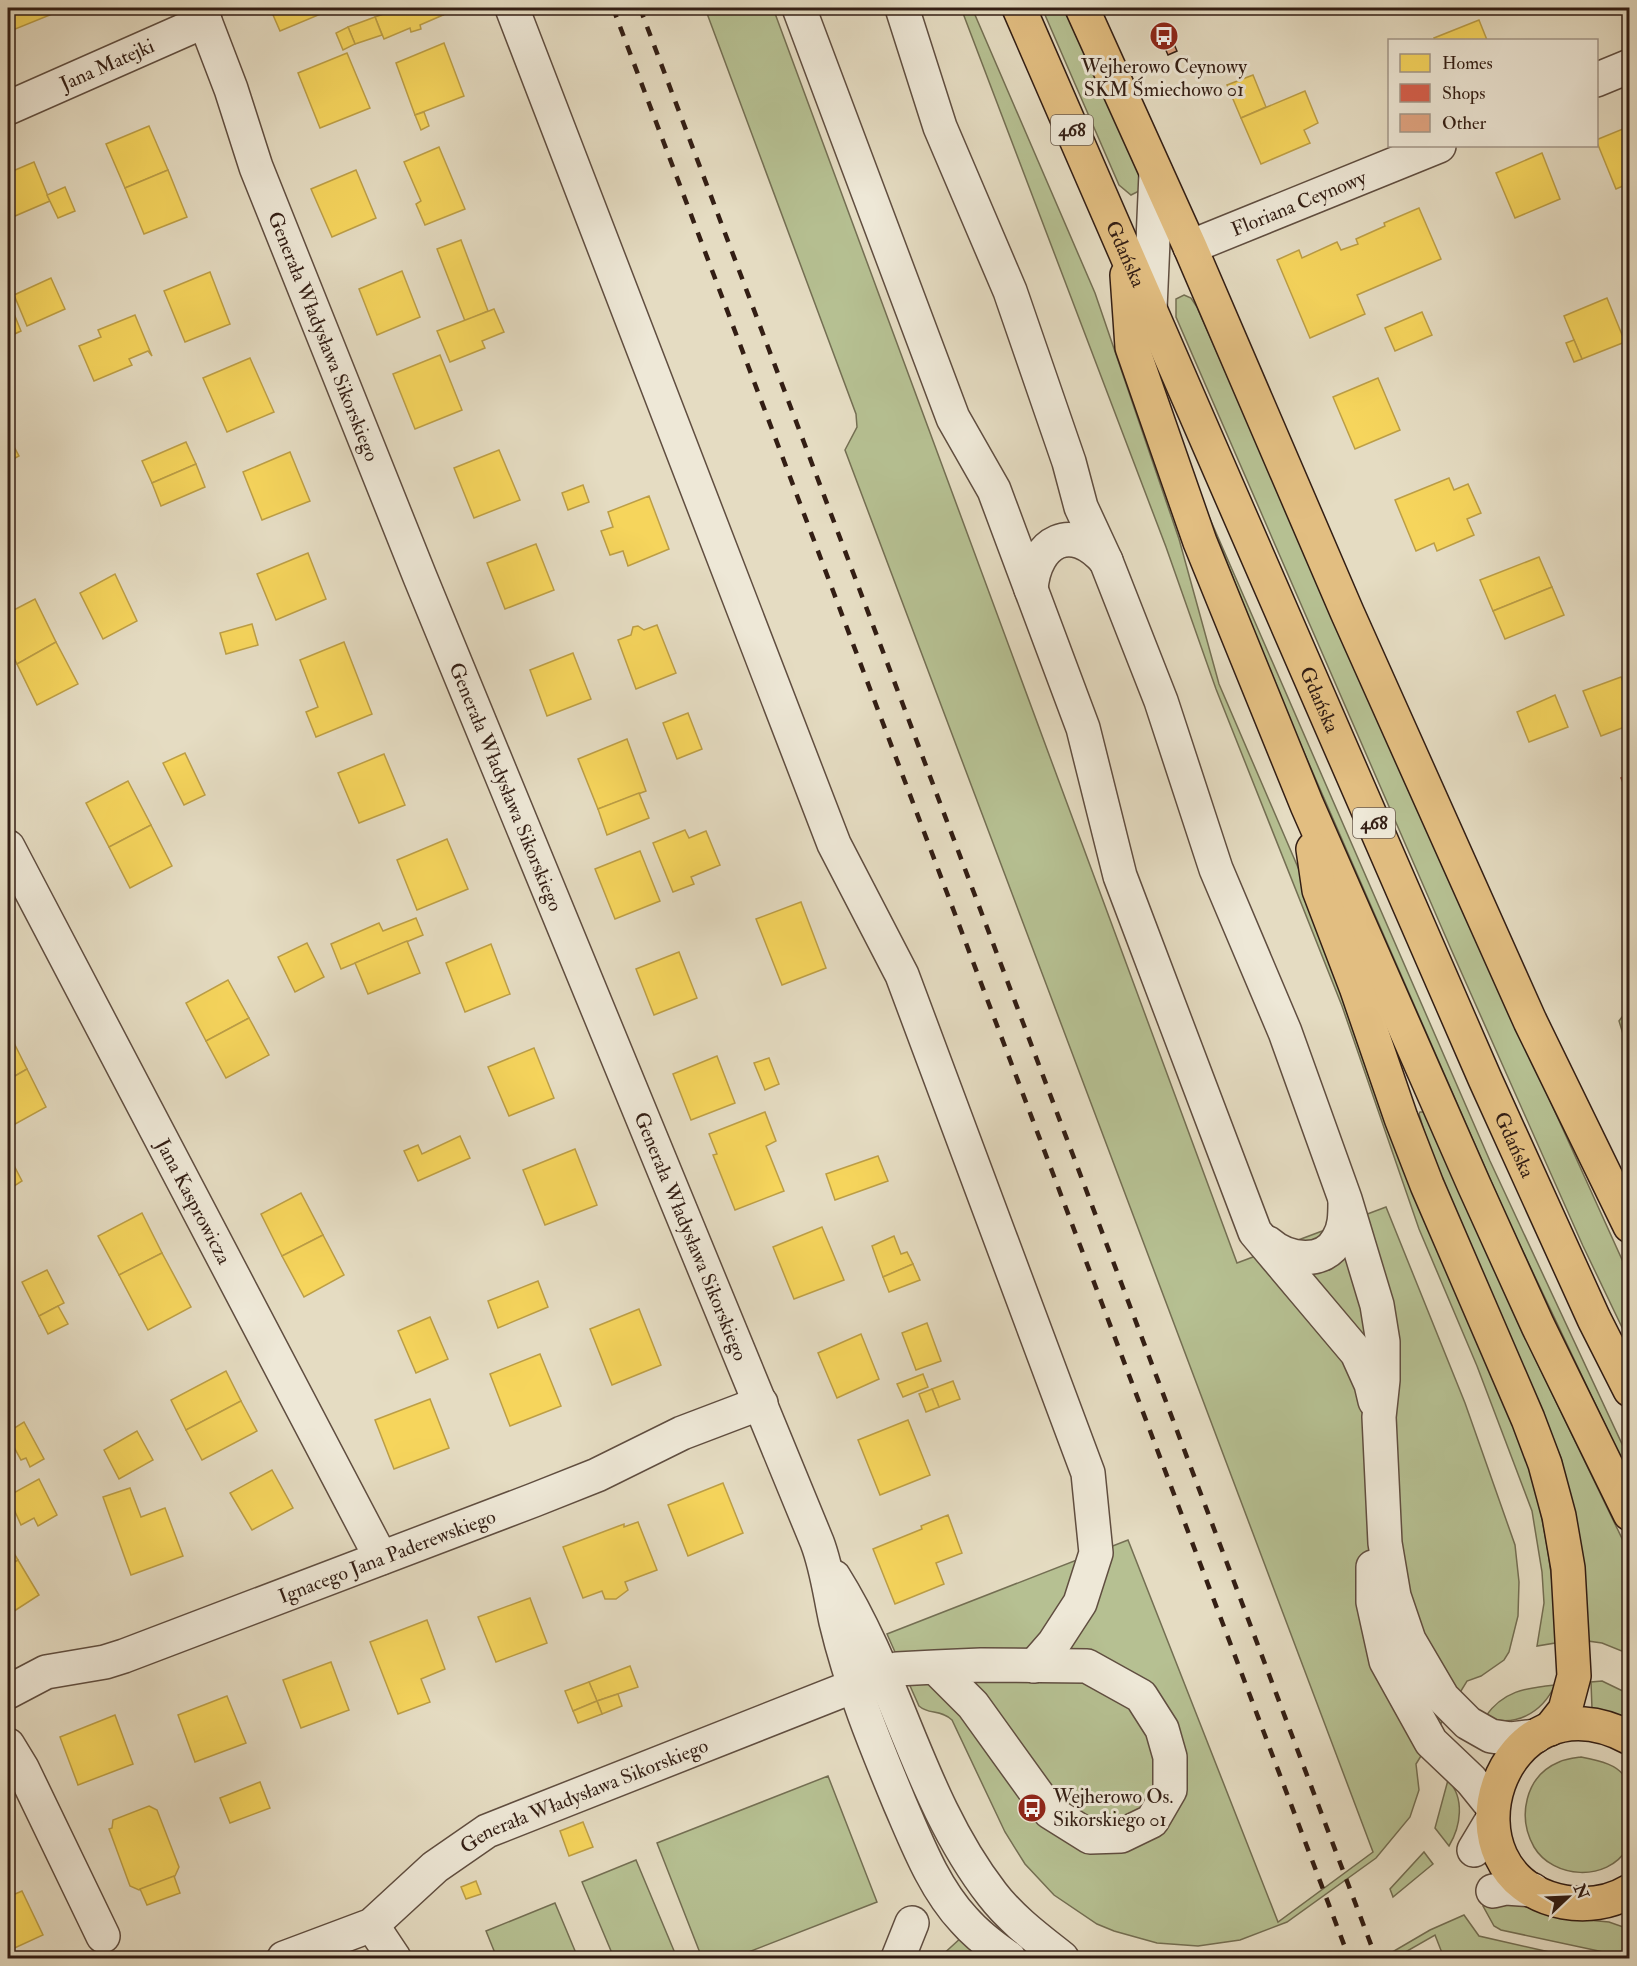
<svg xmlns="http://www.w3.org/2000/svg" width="1637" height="1966" viewBox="0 0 1637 1966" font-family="'IM FELL Double Pica',serif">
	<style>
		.green { fill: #b6c092; stroke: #746f53; stroke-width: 1.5 }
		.homes { fill: #f6d55c; stroke: #bc9e46; stroke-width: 1.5 }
		.shops { fill: #d6604d; stroke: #a54c3c; stroke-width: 1.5 }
		.building { fill: #e0a481; stroke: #331e14; stroke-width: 1.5 }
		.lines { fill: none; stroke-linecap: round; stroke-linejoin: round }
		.minor-casing { stroke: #604e40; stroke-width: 36 }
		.major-casing { stroke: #331e14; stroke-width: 36 }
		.minor { stroke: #eee8d7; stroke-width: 33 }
		.major { stroke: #e2be81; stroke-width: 33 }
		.rail { stroke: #331e14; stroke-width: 4.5; stroke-dasharray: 10 10; stroke-linecap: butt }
		.labels { text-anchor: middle; stroke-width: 6; stroke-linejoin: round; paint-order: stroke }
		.shield { fill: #eee8d7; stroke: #6b5b4e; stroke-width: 1.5 }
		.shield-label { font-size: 18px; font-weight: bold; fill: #331e14 }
		.street-label { font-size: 20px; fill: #331e14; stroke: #eee8d7 }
		.poi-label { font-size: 20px; fill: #331e14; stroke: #eee8d7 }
	</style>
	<rect width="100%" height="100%" fill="#e5dcc2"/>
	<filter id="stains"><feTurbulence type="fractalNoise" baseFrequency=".00333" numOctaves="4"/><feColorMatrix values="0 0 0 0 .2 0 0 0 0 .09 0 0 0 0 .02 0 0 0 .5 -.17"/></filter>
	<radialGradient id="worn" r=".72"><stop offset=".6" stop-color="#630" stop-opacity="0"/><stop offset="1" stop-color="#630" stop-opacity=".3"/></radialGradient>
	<!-- green -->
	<g class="green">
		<path d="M705 8H773L1237 1263 1386 1207 1465 1403 1515 1545 1519 1582 1518 1616 1509 1652 1504 1660 1481 1676 1467 1681 1416 1764 1419 1790 1410 1817 1376 1858 1287 1922 1240 1940 1198 1946 1157 1943 1114 1931 1097 1924 1054 1895 1025 1864 1005 1832 952 1720C940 1709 929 1715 919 1706L887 1634 1128 1540 1278 1922 1373 1852 845 450 857 427 856 414Z"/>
		<path d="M961 8H972L1095 293 1179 539 1219 684 1312 900 1530 1464C1544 1524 1556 1581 1555 1643L1537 1646 1544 1603 1542 1572 1532 1511 1477 1366 1419 1229 1342 1006 1216 689 1166 547Z"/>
		<polygon points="1042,8 1067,8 1140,175 1139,191 1131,195 1119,185"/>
		<polygon points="1184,295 1191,298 1197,307 1397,763 1629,1275 1629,1342 1583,1246 1451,949 1176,317 1176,299"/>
		<polygon points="1207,512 1490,1161 1629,1459 1629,1475 1508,1220 1282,702"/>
		<polygon points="1628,1009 1630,1009 1629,1054 1619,1021"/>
		<polygon points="1420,1112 1424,1112 1520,1327 1629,1553 1629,1654 1602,1643 1588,1641 1582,1551 1561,1458 1428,1144 1419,1114"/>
		<polygon points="1602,1681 1629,1694 1629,1719 1592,1709 1591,1682"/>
		<path d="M1555 1685C1542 1713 1515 1728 1485 1717 1503 1691 1525 1688 1555 1685Z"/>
		<path d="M1581 1757C1627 1766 1630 1774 1630 1818 1630 1827 1632 1842 1627 1849 1607 1882 1553 1879 1534 1847 1517 1817 1525 1776 1559 1762 1565 1759 1574 1758 1581 1757Z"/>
		<polygon points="828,1776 877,1902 733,1958 702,1958 657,1843"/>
		<path d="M1448 1780C1465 1798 1461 1826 1449 1846L1435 1828Z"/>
		<polygon points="1424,1852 1433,1864 1393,1897 1390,1889"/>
		<polygon points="636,1860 677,1958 614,1958 582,1882"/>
		<polygon points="555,1903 578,1958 497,1958 486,1931"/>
		<polygon points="1496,1903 1524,1906 1555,1917 1609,1922 1629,1929 1629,1947 1621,1953 1608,1953 1501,1930 1494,1926 1483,1906"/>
		<polygon points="1464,1915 1479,1936 1576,1958 1444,1958 1435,1935 1395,1958 1382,1958 1430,1930"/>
		<polygon points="963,1936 989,1958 939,1958"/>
	</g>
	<!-- homes -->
	<g class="homes">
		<polygon points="8,8 67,8 8,32"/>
		<polygon points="270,8 326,8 328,11 280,31"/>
		<polygon points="400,8 440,8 443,15 420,25 421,29 411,32 410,28 384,39 375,17"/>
		<polygon points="440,8 458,8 458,9 443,15"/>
		<polygon points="375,17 382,35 355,44 348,27"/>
		<polygon points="1479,20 1487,40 1435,40 1434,38"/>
		<polygon points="348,27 355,44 343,50 336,33"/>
		<polygon points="444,43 464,96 415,115 396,63"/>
		<polygon points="347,53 370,108 320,128 298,73"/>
		<polygon points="1253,75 1266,107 1241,118 1227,85"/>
		<polygon points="1305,91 1318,123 1304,130 1310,143 1261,164 1241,118"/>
		<polygon points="424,112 429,126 421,130 415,115"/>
		<polygon points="149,126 168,170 125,188 106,144"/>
		<polygon points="1630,126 1630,183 1616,189 1596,140"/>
		<polygon points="439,147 465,209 425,225 416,204 421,201 404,162"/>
		<polygon points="1542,153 1560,199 1515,218 1496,173"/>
		<polygon points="34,162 50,201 8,219 8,173"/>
		<polygon points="168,170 187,217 144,234 125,188"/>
		<polygon points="356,170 376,218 332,237 311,189"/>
		<polygon points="65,187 75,211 58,218 47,195"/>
		<polygon points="1419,208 1441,259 1357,295 1365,314 1310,338 1277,260 1299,250 1302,258 1337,242 1341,250 1358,244 1356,239 1385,226 1384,223"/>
		<polygon points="461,240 488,311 465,321 437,249"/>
		<polygon points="402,271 420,317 377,335 359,289"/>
		<polygon points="210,272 230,324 185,342 164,291"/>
		<polygon points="51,278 65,309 27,326 14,295"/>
		<polygon points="1607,298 1625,342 1582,359 1564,316"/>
		<polygon points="8,299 21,331 8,337"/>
		<polygon points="494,309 504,332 482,341 485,348 450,362 437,331"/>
		<polygon points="1422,312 1432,335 1395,351 1385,328"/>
		<polygon points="135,315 152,356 148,351 129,359 132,365 94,381 79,346 101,337 98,330"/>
		<polygon points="1574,340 1582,359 1574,362 1566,343"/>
		<polygon points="440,355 462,410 415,429 393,374"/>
		<polygon points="250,358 274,412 227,432 203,378"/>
		<polygon points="1378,378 1400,430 1355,449 1333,397"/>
		<polygon points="186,442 196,464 152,483 142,461"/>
		<polygon points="12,443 19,456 8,462 8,445"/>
		<polygon points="499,450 520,500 474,518 454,468"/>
		<polygon points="290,452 310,501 262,520 243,472"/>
		<polygon points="196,464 205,487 161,506 152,483"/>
		<polygon points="1449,478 1454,490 1468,484 1481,513 1467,519 1474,535 1437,551 1434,543 1416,551 1395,500"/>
		<polygon points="583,485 589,502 568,510 562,493"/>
		<polygon points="649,496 669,549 628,566 623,551 610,555 601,531 613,527 608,512"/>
		<polygon points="536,544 554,590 505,609 487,563"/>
		<polygon points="308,553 326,599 276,620 257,574"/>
		<polygon points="1539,557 1552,587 1493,611 1480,580"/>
		<polygon points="115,574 137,621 103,639 80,593"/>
		<polygon points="1552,587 1564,615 1505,639 1493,611"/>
		<polygon points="35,599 56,642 17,664 8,646 8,613"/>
		<polygon points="252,624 258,645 226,654 220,633"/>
		<polygon points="657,625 676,673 636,689 618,640 631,635 633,627 638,626 644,630"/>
		<polygon points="56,642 78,684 37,705 17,664"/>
		<polygon points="344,642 372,714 316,737 306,712 318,707 300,660"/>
		<polygon points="573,653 591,699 547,716 530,670"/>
		<polygon points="1621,677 1630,698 1630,725 1601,736 1583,691"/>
		<polygon points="1555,695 1568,727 1529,742 1517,712"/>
		<polygon points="688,713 702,749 677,759 663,723"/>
		<polygon points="627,739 646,791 598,809 578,759"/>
		<polygon points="185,753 205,795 184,805 163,763"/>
		<polygon points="384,754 405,805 359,823 338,773"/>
		<polygon points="128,781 151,825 109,847 86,803"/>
		<polygon points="639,793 649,818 607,835 598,809"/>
		<polygon points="151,825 172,866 130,888 109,847"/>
		<polygon points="685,830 689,838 706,831 720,865 691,877 694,884 673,892 653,843"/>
		<polygon points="447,839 468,889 417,910 397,860"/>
		<polygon points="640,851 660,901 615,919 595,869"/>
		<polygon points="801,902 826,968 782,985 756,919"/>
		<polygon points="416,918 423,935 341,969 331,944 379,923 383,931"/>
		<polygon points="407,941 420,973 368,994 355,963"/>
		<polygon points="307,943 324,977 295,992 278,957"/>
		<polygon points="491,944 510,994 465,1012 446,963"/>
		<polygon points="679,952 697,998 654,1015 636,969"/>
		<polygon points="228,980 249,1018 206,1041 186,1003"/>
		<polygon points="249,1018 269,1055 226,1078 206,1041"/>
		<polygon points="8,1031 27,1069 8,1080"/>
		<polygon points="534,1048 554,1098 509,1116 488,1067"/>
		<polygon points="717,1056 735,1103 691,1120 673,1074"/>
		<polygon points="769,1058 779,1084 765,1090 754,1063"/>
		<polygon points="27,1069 46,1107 8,1128 8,1080"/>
		<polygon points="765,1112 776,1141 766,1146 784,1191 735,1210 713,1155 717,1154 709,1134"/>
		<polygon points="460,1136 470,1158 418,1181 404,1151 418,1145 422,1154"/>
		<polygon points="575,1149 597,1205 545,1225 523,1170"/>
		<polygon points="8,1154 22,1181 8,1190"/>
		<polygon points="878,1156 888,1181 835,1200 826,1174"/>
		<polygon points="301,1193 323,1235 282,1256 261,1214"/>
		<polygon points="142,1213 162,1253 119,1275 98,1236"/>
		<polygon points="822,1227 844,1280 794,1299 773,1247"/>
		<polygon points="323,1235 344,1275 304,1297 282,1256"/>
		<polygon points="894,1236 901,1254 907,1252 913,1264 883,1277 872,1246"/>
		<polygon points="162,1253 191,1307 148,1330 119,1275"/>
		<polygon points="913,1264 920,1280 889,1292 883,1277"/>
		<polygon points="47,1270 64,1303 39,1316 22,1282"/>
		<polygon points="538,1281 548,1307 498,1328 488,1301"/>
		<polygon points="58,1306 68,1324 48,1334 39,1316"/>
		<polygon points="639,1309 661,1365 612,1385 590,1329"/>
		<polygon points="430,1317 448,1359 416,1373 398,1331"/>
		<polygon points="927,1323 941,1361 916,1370 902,1333"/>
		<polygon points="861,1334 879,1379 837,1398 818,1353"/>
		<polygon points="540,1354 561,1406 510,1426 490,1374"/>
		<polygon points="226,1371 241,1401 186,1430 171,1400"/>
		<polygon points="923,1374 928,1387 903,1397 897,1384"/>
		<polygon points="953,1381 960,1399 939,1407 932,1389"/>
		<polygon points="932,1389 939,1407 926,1412 919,1394"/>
		<polygon points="430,1399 449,1448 394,1469 375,1420"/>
		<polygon points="241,1401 257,1431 202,1460 186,1430"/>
		<polygon points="908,1420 930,1475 880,1495 858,1440"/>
		<polygon points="24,1422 44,1459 30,1467 26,1458 21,1460 8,1436 8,1432"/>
		<polygon points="137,1431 153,1460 119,1479 104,1450"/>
		<polygon points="272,1470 293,1508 252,1530 230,1493"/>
		<polygon points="39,1479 57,1515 38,1526 34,1518 21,1525 8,1496"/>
		<polygon points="723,1483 743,1533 688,1556 668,1505"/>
		<polygon points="130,1488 141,1517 165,1508 183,1556 131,1575 103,1497"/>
		<polygon points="948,1515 962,1553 936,1563 944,1584 895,1604 873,1549 922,1529 921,1526"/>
		<polygon points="638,1522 657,1570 625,1582 628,1590 616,1599 605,1599 602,1591 583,1598 563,1547 624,1524 624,1527"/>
		<polygon points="8,1543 18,1560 8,1566"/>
		<polygon points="18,1560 39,1595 8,1615 8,1566"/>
		<polygon points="530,1598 547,1643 496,1662 478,1617"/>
		<polygon points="427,1620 445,1669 421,1679 430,1702 398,1714 370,1642"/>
		<polygon points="331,1662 349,1710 301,1728 283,1680"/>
		<polygon points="630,1666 638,1687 597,1701 589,1682"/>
		<polygon points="589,1682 597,1701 573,1711 565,1691"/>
		<polygon points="618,1694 622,1706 602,1714 597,1701"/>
		<polygon points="227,1696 246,1743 195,1762 178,1715"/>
		<polygon points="597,1701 602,1714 578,1723 573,1711"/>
		<polygon points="115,1715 133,1764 78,1785 60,1737"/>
		<polygon points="260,1782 270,1808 230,1823 220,1798"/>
		<polygon points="149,1806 157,1810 179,1867 175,1876 139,1890 130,1886 109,1829 112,1828 113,1820"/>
		<polygon points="583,1822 593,1847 569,1856 560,1831"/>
		<polygon points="174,1876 180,1893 147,1905 140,1889"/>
		<polygon points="476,1881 481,1894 466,1899 461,1887"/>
		<polygon points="22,1891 43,1935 8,1951 8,1897"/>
	</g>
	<!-- shops -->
	<polygon class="shops" points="1630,774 1630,800 1621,778"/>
	<!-- building -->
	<polygon class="building" points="1167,28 1177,51 1168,55 1158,32"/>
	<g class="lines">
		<!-- minor casing -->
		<g class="minor-casing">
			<g id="minor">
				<path id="s1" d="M200 8 231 89 256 167 420 577 817 1542C827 1568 830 1595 836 1622 851 1685 875 1744 900 1804 917 1843 934 1888 964 1920 977 1935 993 1947 1009 1958"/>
				<polyline points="512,8 834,844 902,975 1088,1473 1096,1553 1080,1603 1054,1643 1034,1666"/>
				<polyline points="799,8 953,418 994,490 1010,533 1083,728 1120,876 1255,1232 1357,1353 1371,1384 1375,1401"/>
				<polyline points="902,8 940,127 1010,291 1069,462 1081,507 1106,561 1161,701 1216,869 1285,1032 1345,1199 1377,1305 1383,1342 1383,1380 1379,1417 1385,1543 1394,1596 1409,1640 1443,1698 1468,1723 1491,1736 1511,1739 1536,1736"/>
				<polyline points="1596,80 1630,66"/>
				<path id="s2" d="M8 108 205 21"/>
				<path id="s3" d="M1190 247 1439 146"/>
				<polyline points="1150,309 1156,173"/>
				<path d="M1031 589C1035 541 1072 521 1106 561"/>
				<path id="s4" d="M8 847 381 1558"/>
				<path d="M1268 1243C1287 1260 1324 1266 1338 1239 1345 1228 1345 1215 1345 1202"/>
				<polyline points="1373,1567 1373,1602 1386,1661 1431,1742 1471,1780 1492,1806"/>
				<path d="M834 1577C897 1677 919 1800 992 1894 1011 1919 1038 1939 1062 1958"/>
				<path id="s5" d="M8 1692 46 1672 105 1662 124 1656 534 1500 597 1475 682 1433 761 1403"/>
				<polyline points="8,1745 22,1768 103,1936"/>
				<polyline points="1474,1850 1492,1820"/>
				<polyline points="1493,1891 1506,1888 1533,1890"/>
				<polyline points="372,1925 394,1958"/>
				<path id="s6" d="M284 1958 372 1925 435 1867 487 1831 897 1669 935 1667 981 1665 1087 1666 1141 1696 1162 1729 1170 1757V1790L1152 1821 1121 1836 1090 1837 1050 1812 973 1705 935 1667"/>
				<polyline points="898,1958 912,1923"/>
			</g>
		</g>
		<!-- major casing -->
		<g class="major-casing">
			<g id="major">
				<path id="s7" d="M1019 8 1485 1079 1594 1319 1630 1390"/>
				<polyline points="1082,8 1190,247 1347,612 1530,1021 1630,1226"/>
				<polyline points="1127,275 1132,347 1200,542 1307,805 1474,1185 1538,1326 1630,1514"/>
				<polyline points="1313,849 1319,890 1356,987 1401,1118 1427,1185 1528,1419 1545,1464 1559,1516 1568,1568 1574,1676 1565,1710 1550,1729"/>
				<path d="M1630 1738C1498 1668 1434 1877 1564 1902 1586 1906 1610 1903 1630 1891"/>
			</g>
		</g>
		<!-- minor -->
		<use href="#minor" class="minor"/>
		<!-- major -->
		<use href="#major" class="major"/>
		<!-- rail -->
		<g class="rail">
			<polyline points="613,8 1349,1958"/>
			<polyline points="640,8 1376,1958"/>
		</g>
	</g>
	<!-- icons -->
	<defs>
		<g id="bus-disc" transform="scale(1.5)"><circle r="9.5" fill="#8f2418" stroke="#eee8d7"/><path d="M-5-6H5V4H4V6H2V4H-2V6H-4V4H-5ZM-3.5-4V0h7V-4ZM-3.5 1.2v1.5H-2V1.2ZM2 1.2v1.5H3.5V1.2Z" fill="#fff"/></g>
	</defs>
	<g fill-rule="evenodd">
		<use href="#bus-disc" x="1164" y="36"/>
		<use href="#bus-disc" x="1032" y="1808"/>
	</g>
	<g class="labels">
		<!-- shield labels -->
		<g class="shield">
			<rect x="1051" y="115" width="42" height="30" rx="4.5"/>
			<rect x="1353" y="808" width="42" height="30" rx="4.5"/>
		</g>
		<g class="shield-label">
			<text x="1072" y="136">468</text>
			<text x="1374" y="829">468</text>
		</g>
		<!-- street labels -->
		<g class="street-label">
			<text dy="7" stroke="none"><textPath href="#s2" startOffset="108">Jana Matejki</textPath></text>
			<text dy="7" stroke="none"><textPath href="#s3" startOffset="117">Floriana Ceynowy</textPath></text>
			<text dy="7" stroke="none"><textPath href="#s7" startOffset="268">Gdańska</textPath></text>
			<text dy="7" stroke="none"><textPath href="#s1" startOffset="351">Generała Władysława Sikorskiego</textPath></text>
			<text dy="7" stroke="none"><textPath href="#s7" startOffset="754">Gdańska</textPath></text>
			<text dy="7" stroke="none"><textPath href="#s1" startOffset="837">Generała Władysława Sikorskiego</textPath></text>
			<text dy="7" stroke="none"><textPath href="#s7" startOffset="1240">Gdańska</textPath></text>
			<text dy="7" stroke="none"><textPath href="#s4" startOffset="400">Jana Kasprowicza</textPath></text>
			<text dy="7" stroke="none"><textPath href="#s1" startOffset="1323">Generała Władysława Sikorskiego</textPath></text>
			<text dy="7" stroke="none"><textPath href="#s5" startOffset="404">Ignacego Jana Paderewskiego</textPath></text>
			<text dy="7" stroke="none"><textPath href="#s6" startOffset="346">Generała Władysława Sikorskiego</textPath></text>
		</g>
		<!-- poi labels -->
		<g class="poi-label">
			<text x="1164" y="73">Wejherowo Ceynowy<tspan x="1164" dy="23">SKM Śmiechowo 01</tspan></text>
			<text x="1053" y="1803" text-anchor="start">Wejherowo Os.<tspan x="1053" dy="23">Sikorskiego 01</tspan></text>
		</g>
	</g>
	<!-- margin -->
	<rect width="1637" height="1966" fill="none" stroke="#e5dcc2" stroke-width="30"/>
	<rect x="9" y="9" width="1619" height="1948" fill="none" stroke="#331e14" stroke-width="3"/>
	<rect x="15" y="15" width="1607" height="1936" fill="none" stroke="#331e14" stroke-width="1.5"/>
	<!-- legend -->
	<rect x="1388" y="39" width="210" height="108" fill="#eee8d7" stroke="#a39789" stroke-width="1.5"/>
	<rect x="1400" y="54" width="30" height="18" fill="#f6d55c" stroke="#a39789" stroke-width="1.5"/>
	<text x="1442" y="69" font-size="18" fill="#331e14">Homes</text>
	<rect x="1400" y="84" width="30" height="18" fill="#d6604d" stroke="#a39789" stroke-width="1.5"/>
	<text x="1442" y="99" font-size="18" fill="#331e14">Shops</text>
	<rect x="1400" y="114" width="30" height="18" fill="#e0a481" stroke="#a39789" stroke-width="1.5"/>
	<text x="1442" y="129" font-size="18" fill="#331e14">Other</text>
	<!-- north arrow -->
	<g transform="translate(1568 1897) rotate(67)" stroke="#eee8d7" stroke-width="4.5" paint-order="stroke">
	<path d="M0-4.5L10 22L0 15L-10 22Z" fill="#331e14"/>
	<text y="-9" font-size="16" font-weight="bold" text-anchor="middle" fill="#331e14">N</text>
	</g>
	<rect width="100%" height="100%" filter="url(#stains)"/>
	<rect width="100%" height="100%" fill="url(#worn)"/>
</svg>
